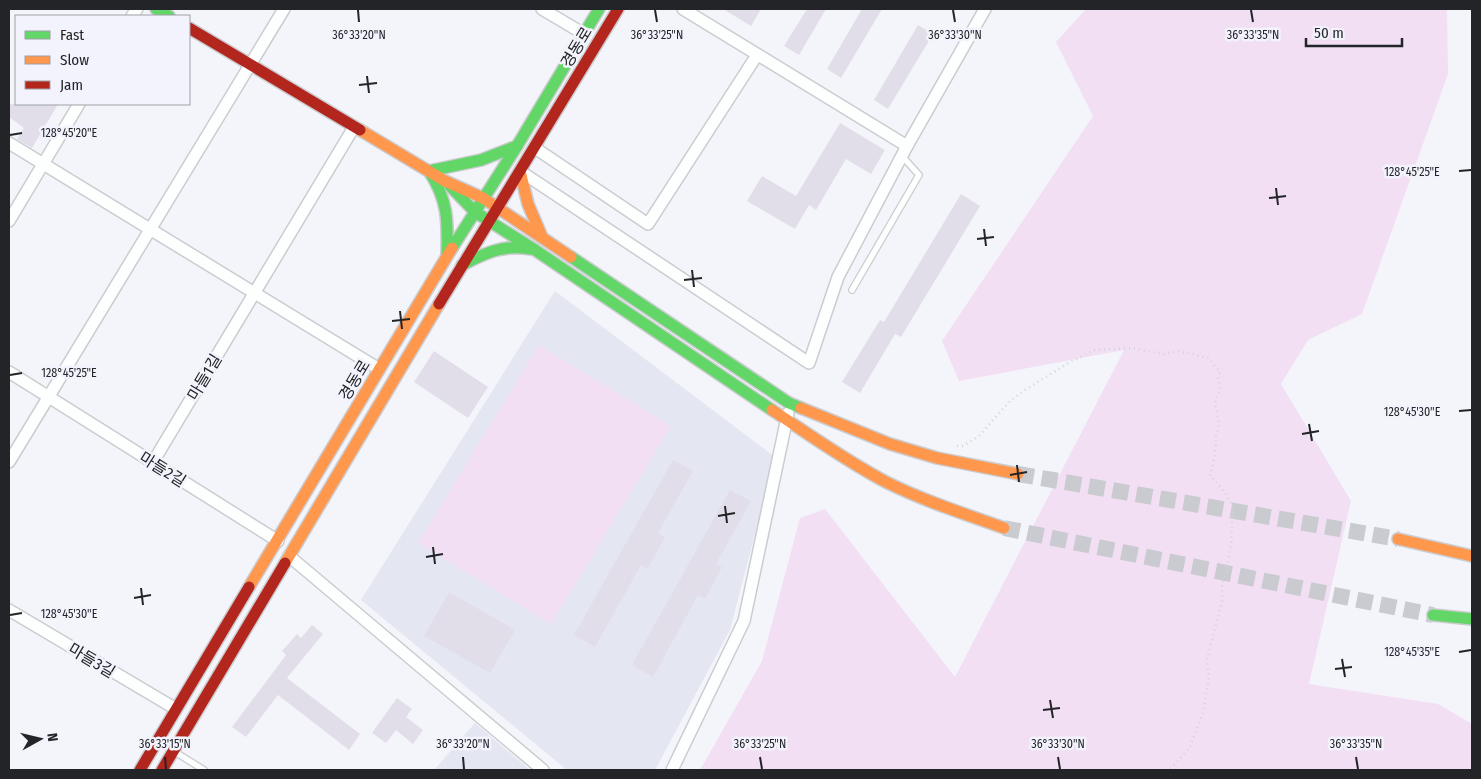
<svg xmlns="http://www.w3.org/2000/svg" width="1481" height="779" viewBox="0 0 1481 779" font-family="'Fira Sans Condensed','Noto Sans KR',sans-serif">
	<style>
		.built { fill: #e4e6f1 }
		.green { fill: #f2dff4 }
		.building { fill: #e1dee9 }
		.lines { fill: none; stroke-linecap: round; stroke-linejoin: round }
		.secondary-tunnel { stroke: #cacbd0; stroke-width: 16; stroke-dasharray: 16 8; stroke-linecap: butt }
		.lane-casing { stroke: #cbccd0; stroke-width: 8 }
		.street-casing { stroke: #cbccd0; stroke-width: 14 }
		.fast-casing { stroke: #cbccd0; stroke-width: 14 }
		.slow-casing { stroke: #cbccd0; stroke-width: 14 }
		.jam-casing { stroke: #cbccd0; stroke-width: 14 }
		.path { stroke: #d4d4d5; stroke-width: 2.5; stroke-dasharray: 1 4; stroke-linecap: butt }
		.lane { stroke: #fdfefe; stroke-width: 5.5 }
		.street { stroke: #fdfefe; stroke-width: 11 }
		.fast { stroke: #63d668; stroke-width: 11 }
		.slow { stroke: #ff974d; stroke-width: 11 }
		.jam { stroke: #b3261e; stroke-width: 11 }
		.ticks { fill: none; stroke: #232427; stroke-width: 2 }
		.labels { text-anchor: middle; stroke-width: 5; stroke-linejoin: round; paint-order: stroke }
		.street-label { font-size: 16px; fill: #232427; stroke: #f2f3fc }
		.ticks-label { font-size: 12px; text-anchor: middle; fill: #232427; stroke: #f2f3fc; stroke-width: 5; stroke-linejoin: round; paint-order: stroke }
	</style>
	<rect width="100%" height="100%" fill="#f4f5fa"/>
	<!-- built -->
	<g class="built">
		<polygon points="555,291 775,457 730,630 655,770 567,770 361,600"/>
		<polygon points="475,723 530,770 434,770"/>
	</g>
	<!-- green -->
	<g class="green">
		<polygon points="1086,9 1447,9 1448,74 1362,314 1308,340 1281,384 1351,501 1309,684 1438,704 1472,724 1472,770 700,770 762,661 800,518 825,509 955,677 1124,350 959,381 942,341 1093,116 1056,42"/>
		<polygon points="539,345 671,426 551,624 418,543"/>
	</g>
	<!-- building -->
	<g class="building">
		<polygon points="723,9 761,9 751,26"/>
		<polygon points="807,9 826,9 799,55 784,46"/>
		<polygon points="862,9 882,9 841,78 827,69"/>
		<polygon points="918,25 933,34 888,109 874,100"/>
		<polygon points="9,104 58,104 32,148 17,139 24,128 9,117"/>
		<polygon points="840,123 885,150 871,174 846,159 816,210 809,205 795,229 747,201 762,176 796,196"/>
		<polygon points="961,194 980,206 901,337 895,334 860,393 842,382 880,320 884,322"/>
		<polygon points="434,351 488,387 468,418 414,382"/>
		<polygon points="673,460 693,471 658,533 665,537 647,569 641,565 595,647 574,635"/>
		<polygon points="730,490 751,501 716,564 722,567 705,599 698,595 653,677 632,665"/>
		<polygon points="449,592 515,630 490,673 424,636"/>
		<polygon points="312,625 323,634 287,678 360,734 349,750 278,695 246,737 232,727 286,655 282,651 297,634 301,638"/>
		<polygon points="397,698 412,709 406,717 423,730 413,744 396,730 386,743 372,733"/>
	</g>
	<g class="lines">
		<!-- secondary-tunnel -->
		<g class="secondary-tunnel">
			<polyline points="1018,474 1398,539"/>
			<polyline points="1004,528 1433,615"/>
		</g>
		<!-- lane casing -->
		<g class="lane-casing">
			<g id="lane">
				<polyline points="852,290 919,175 902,156"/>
				<polyline points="175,752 204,770"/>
			</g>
		</g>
		<!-- street casing -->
		<g class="street-casing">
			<g id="street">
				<polyline points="542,9 584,34"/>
				<polyline points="683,9 907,146"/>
				<polyline points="132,16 137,9"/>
				<polyline points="9,143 379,369"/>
				<polyline points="535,148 648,224 757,55"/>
				<polyline points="520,171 809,363 838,277 907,146 985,9"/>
				<polyline points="9,221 79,104"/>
				<polyline points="9,372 278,541"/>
				<polyline points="9,462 284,9"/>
				<polyline points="153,462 354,127"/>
				<polyline points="289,556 543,770"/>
				<polyline points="9,610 176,709"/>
				<polyline points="672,770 744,621 788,413"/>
			</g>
		</g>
		<!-- fast casing -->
		<g class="fast-casing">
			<g id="fast">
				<polyline points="156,9 169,16"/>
				<polyline points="450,186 475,212 535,250 772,410"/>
				<polyline points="452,248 517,146 599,9"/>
				<path d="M447 255C448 221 448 200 429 171L481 160 517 146"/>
				<polyline points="571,257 789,403 801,408"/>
				<path d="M462 265C485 253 504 244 530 249"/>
				<polyline points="1433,615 1472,619"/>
			</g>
		</g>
		<!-- slow casing -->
		<g class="slow-casing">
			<g id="slow">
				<polyline points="360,130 445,181 483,198 571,257"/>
				<polyline points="520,171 528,204 542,237"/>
				<polyline points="801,408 890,444 937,458 1018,474"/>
				<path d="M772 410C810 435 846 461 886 482 924 501 965 514 1004 528"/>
				<polyline points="1398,539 1472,556"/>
				<polyline points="285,563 439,304"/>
				<polyline points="249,587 452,248"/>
			</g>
		</g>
		<!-- jam casing -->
		<g class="jam-casing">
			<g id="jam">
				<polyline points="189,28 360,130"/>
				<polyline points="439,304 618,9"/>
				<polyline points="140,770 249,587"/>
				<polyline points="162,770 285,563"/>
			</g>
		</g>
		<!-- path -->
		<polyline class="path" points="957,446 963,446 979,436 1010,401 1025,390 1070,362 1095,350 1131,348 1164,354 1179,351 1208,358 1220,372 1218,376 1220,391 1215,400 1219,427 1216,436 1215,455 1210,476 1224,491 1233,506 1231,545 1226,572 1222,584 1222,602 1207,659 1209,678 1203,713 1189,749 1169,770"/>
		<!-- lane -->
		<use href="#lane" class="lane"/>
		<!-- street -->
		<use href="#street" class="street"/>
		<!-- fast -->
		<use href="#fast" class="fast"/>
		<!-- slow -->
		<use href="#slow" class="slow"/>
		<!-- jam -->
		<use href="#jam" class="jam"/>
	</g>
	<!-- ticks -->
	<path class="ticks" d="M358 10 359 22M655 10 657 22M953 10 955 22M1251 10 1253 22M367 76 369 93M359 85 377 83M10 135 22 133M1459 171 1471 170M1276 188 1278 205M1269 198 1286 196M984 229 986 246M977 239 994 237M692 270 694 287M684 280 702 278M400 311 402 329M392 321 410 319M10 375 22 373M1459 411 1471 410M1309 424 1312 441M1302 434 1319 431M1017 465 1019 482M1010 475 1027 472M725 506 727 523M718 516 735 513M433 547 435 564M426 557 443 554M141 588 143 605M134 598 151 595M10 615 22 613M1459 652 1471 650M1342 659 1345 677M1335 669 1352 667M1050 700 1053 718M1043 710 1060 708M165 757 166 769M463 757 464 769M760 757 762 769M1058 757 1060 769M1356 757 1358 769"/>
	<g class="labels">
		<!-- street labels -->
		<g class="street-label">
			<text transform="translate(576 47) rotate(-59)" y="6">경동로</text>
			<text transform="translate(204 377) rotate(-59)" y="6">마들1길</text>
			<text transform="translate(354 380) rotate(-59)" y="6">경동로</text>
			<text transform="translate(163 469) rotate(32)" y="6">마들2길</text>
			<text transform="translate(92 660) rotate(31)" y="6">마들3길</text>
		</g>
	</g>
	<g class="ticks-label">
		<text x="359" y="39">36°33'20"N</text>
		<text x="657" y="39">36°33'25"N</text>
		<text x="955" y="39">36°33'30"N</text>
		<text x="1253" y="39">36°33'35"N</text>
		<text x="69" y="137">128°45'20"E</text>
		<text x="1412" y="176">128°45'25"E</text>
		<text x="69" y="377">128°45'25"E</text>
		<text x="1412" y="416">128°45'30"E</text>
		<text x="69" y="618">128°45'30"E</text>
		<text x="1412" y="656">128°45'35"E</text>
		<text x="165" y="748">36°33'15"N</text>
		<text x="463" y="748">36°33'20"N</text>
		<text x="760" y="748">36°33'25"N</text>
		<text x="1058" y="748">36°33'30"N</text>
		<text x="1356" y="748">36°33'35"N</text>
	</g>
	<!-- border -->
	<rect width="1481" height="779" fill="none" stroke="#232427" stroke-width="20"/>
	<!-- legend -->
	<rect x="15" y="15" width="175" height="90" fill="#f2f3fc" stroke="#9fa0a7"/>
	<rect x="25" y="31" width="25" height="8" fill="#63d668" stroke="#9fa0a7"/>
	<text x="60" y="40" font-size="15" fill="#232427">Fast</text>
	<rect x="25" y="56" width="25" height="8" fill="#ff974d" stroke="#9fa0a7"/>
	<text x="60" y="65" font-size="15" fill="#232427">Slow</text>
	<rect x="25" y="81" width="25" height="8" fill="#b3261e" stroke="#9fa0a7"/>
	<text x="60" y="90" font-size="15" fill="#232427">Jam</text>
	<!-- north arrow -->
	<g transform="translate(40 739) rotate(82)" stroke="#f2f3fc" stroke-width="4" paint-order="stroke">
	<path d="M0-4L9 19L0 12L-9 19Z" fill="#232427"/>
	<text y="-8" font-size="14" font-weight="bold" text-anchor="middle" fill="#232427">N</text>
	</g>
	<!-- scale -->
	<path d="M1306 38v8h96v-8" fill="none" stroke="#232427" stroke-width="2.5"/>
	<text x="1314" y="38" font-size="15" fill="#232427" stroke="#f2f3fc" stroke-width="4" paint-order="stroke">50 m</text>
</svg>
